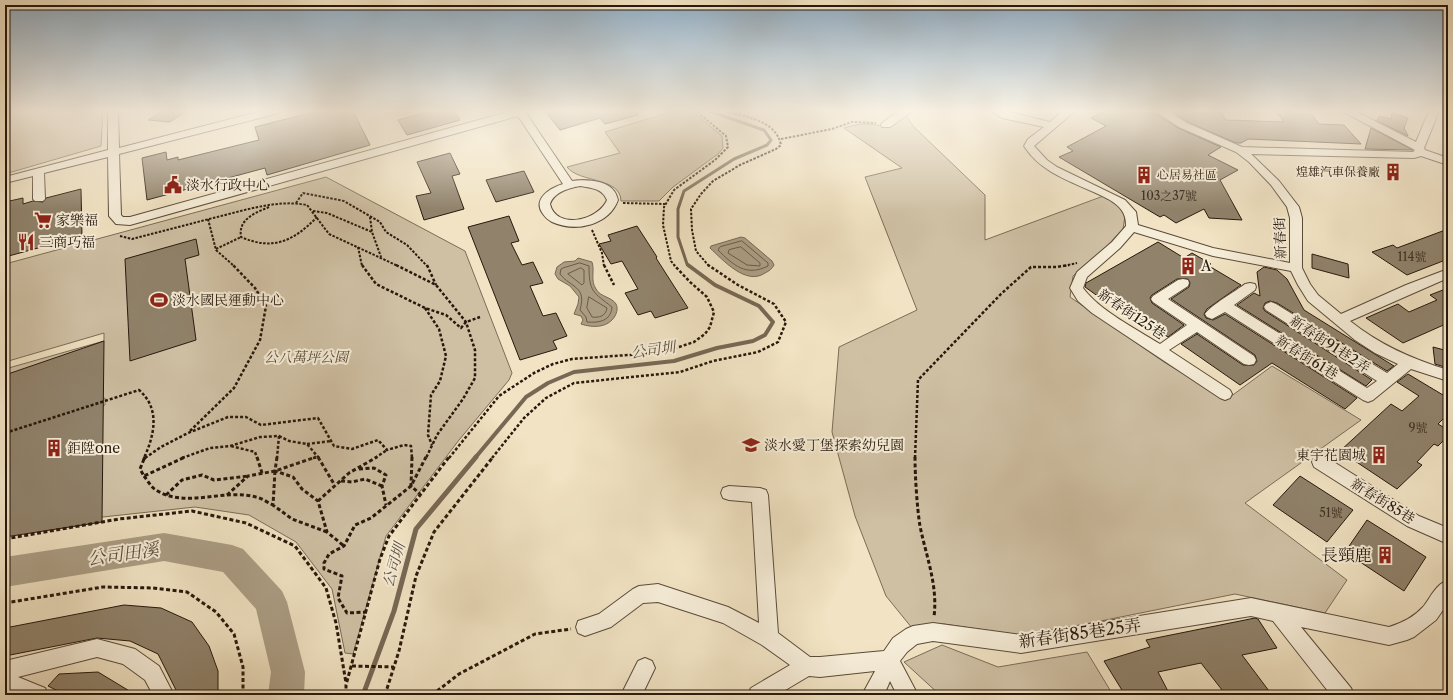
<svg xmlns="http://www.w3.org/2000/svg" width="1453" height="700" viewBox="0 0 1453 700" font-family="'Libre Caslon Text','Noto Serif TC',serif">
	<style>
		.green { fill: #cfc0a4; stroke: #7b6c58 }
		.water { fill: #ac9e85; stroke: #776855 }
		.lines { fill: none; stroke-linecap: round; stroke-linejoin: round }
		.shore { stroke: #6a5b48; stroke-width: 1 }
		.stream-far2 { stroke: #776855; stroke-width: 3 }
		.stream-far1 { stroke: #776855; stroke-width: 4 }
		.stream { stroke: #776855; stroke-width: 5 }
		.river { fill: #ac9e85; fill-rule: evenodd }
		.building { fill: #90826b; stroke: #27180c }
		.minor-casing { stroke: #5a4b3a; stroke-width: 2 }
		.path-far2 { stroke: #27180c; stroke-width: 2; stroke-dasharray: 2.5 1.5; stroke-linecap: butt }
		.path-far1 { stroke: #27180c; stroke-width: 2.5; stroke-dasharray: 3 2; stroke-linecap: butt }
		.path { stroke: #27180c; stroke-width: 3; stroke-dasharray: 4 2.5; stroke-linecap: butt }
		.minor { fill: #f6edd8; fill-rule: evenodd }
		.labels { text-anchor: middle; stroke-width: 4; stroke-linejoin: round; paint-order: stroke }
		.far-poi-label { font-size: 12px; fill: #27180c; stroke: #f6edd8; text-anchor: end }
		.number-label { font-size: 12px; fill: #413224 }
		.poi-label { font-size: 14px; fill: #27180c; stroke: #f6edd8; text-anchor: start }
		.street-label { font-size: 14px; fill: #27180c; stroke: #f6edd8 }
		.park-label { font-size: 14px; font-style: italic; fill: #594a3a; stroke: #f6edd8 }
		.water-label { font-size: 15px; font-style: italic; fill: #5c4e3c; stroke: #f6edd8 }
		.near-poi-label { font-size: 17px; fill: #27180c; stroke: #f6edd8; text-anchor: end }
		.near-street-label { font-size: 17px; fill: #27180c; stroke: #f6edd8 }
		.near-water-label { font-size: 18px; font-style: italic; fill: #5c4e3c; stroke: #f6edd8 }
	</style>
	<rect width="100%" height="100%" fill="#f1e3c3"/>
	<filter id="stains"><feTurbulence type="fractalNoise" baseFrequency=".005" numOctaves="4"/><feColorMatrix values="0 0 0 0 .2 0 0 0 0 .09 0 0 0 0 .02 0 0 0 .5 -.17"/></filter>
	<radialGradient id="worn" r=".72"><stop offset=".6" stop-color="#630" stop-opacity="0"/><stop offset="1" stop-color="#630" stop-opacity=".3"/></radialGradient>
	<!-- green -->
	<g class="green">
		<polygon points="5,111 103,111 101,146 5,174"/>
		<path d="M674 111H692L722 136 723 148 718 154 673 187 659 201H621C621 177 579 183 567 167L620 153 605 132Z"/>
		<path d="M906 115 913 126 985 195V240L1106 195 1117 203 1125 216 1123 229 1107 246 1073 276 1070 297 1164 362 1226 400 1272 366 1361 420 1245 503 1347 580 1325 613 1235 594 1026 636 944 624 912 628 886 596 855 516 832 432 839 347 917 310 865 177 902 168 844 128C859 123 871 123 886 127Z"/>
		<polygon points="326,177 465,251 512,373 509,380 459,440 386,536 353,654 345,653 332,589 296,542 249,515 195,507 103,517 5,533 5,437 105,405 105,398 5,431 5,369 104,341 104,333 5,362 5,264"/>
		<polygon points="942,645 998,667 1087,652 1113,695 940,695 904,662"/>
	</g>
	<!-- water -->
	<g class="water">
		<path d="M741 237 745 238 772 261 774 265C772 269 769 271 765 273 746 286 723 260 710 248L711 246Z"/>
		<path d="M578 258 592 262C595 271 590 280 596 289 600 297 612 297 616 304 618 308 617 312 615 316 608 328 593 328 581 324L583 320 581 316 574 314 578 304 579 297 570 286 558 279 555 274 557 267 564 262 575 261Z"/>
	</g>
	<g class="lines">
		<!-- shore -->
		<g class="shore">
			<path d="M742 241 768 263V266C746 277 733 265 718 250L720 247Z"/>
			<polygon points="741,247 760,263 760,266 747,265 728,253 729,250"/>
			<path d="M580 263 589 266C589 292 593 292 612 307 611 321 599 323 587 322L586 317 580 310C587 286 571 288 560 274L561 269 563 268Z"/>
			<polygon points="581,268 584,270 584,283 582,285 568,274"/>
			<path d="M589 297 607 308C606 316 599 318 592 317L587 308Z"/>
		</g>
		<!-- stream-far2 -->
		<polyline class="stream-far2" points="689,266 687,264 678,237 678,209 684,191 734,159 767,145 771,140 764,130 709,111"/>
		<!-- stream-far1 -->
		<polyline class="stream-far1" points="475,458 526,397 548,383 574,372 674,361 717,348 753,341 765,335 773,322 759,306 715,285 688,265"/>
		<!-- stream -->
		<polyline class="stream" points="363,695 394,611 416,529 476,457"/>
		<!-- river -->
		<polygon class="river" points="164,533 232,545 243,549 282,591 287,602 305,672 304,695 268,695 271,672 256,609 223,572 164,561 5,587 5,557"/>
	</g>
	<!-- building -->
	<g class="building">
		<polygon points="163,111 186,111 170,122 148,120"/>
		<polygon points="318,111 353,111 370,145 267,175 265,168 147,200 142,158 166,152 167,160 178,157 178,160 259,140 255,127"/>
		<polygon points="430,111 454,111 460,120 407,135 398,120"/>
		<polygon points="545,111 638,111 638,115 605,124 600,118 560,130"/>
		<polygon points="1105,111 1155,113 1178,128 1221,147 1208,155 1238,170 1220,180 1242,220 1209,218 1204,209 1176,223 1164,215 1160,217 1059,157 1073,151 1067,147 1106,126 1091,118"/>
		<polygon points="1186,111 1220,111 1226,120 1284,122 1276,111 1309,111 1319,124 1344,125 1361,144 1248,139 1241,143 1236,143 1188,122 1173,112"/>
		<polygon points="1392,113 1408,118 1404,128 1408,136 1377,121 1379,116 1391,119"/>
		<polygon points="1371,128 1413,150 1365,149"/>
		<polygon points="450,153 460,174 452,176 464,209 424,220 416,196 431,193 417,162"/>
		<polygon points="524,171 534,192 496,202 486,180"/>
		<polygon points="81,189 82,236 5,257 5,202 23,198 23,204 33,201 43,202 46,198"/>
		<polygon points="509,216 519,241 511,243 522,265 533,262 543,283 530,286 543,316 556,313 567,336 553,341 557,349 520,360 468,227"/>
		<polygon points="637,226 657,257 656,258 688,308 655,318 651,311 638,315 625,293 638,289 622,261 611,264 599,244 611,241 608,235"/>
		<polygon points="1448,229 1448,259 1407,275 1372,252 1393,245 1397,248"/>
		<polygon points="196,239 199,255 185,259 196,340 130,361 125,259"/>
		<polygon points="1158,242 1184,258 1192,253 1211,264 1209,266 1241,285 1207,309 1204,314 1206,318 1213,320 1225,314 1357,398 1345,409 1272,363 1240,385 1181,344 1197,334 1243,365 1254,365 1257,361 1255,355 1171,299 1189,287 1190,283 1188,279 1177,279 1152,295 1150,298 1152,303 1184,325 1168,337 1105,294 1099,297 1085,287 1086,283"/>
		<polygon points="1312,254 1348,264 1349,278 1312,268"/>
		<polygon points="1264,267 1277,270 1287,279 1304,310 1394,366 1387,371 1277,303 1270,301 1265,303 1263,308 1265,311 1372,380 1366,386 1237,305 1254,293 1260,296 1257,272"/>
		<polygon points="1448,288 1448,323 1403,343 1366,318 1398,304 1409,312 1437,300 1430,295"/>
		<polygon points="104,341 102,522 5,537 5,375"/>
		<polygon points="1433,347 1448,351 1448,368 1435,364"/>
		<polygon points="1408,374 1448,398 1448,414 1438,424 1448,430 1448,436 1438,446 1434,444 1417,462 1422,465 1397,489 1340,451 1391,404 1402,411 1419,396 1397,382"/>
		<polygon points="1300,476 1353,510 1327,542 1273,505"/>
		<polygon points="1367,520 1426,557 1404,591 1345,552"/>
		<polygon points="124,605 161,608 192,622 209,646 218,671 218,695 176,695 176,690 158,654 130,641 97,638 5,656 5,628"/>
		<polygon points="1255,618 1258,619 1277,648 1242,655 1272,695 1226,695 1201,663 1158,672 1170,695 1125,695 1104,661 1150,647 1146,640"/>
		<polygon points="98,672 136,695 66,695 48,686 59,674"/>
	</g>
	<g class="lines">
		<!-- minor casing -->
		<g class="minor-casing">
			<g id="minor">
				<path d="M108 111H118L119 148 262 111H280L279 113 119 154 121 215 123 217H130L511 111H528L526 113 572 181C584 179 607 180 614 191 616 193 617 197 618 200 609 225 576 233 552 222 548 220 545 217 543 214 532 199 550 188 563 184L518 116 130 225 116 224 109 216 108 157 44 173 45 199 43 201H35L33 199V176L5 183V177L108 150ZM580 186C591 188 602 188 607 200 598 221 556 230 550 204 554 192 569 188 580 186Z"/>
				<polygon points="899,111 909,111 910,113 890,127 882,127 881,125 882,123"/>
				<path d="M991 111H1004L1050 122 1063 111H1075L1034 146 1047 160 1057 167 1125 200 1136 212 1138 225 1213 248 1290 263V218L1287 207 1271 185 1249 162 1236 152 1179 127 1155 111H1168L1187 123 1242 147 1413 152 1415 150 1342 111H1355L1416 142 1429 111H1439L1424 148 1425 150 1448 158V165L1421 156 1414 158 1251 154 1279 181 1299 207 1302 218V268L1310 284 1318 295 1341 314 1406 285 1448 269V278L1350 321C1380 345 1412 359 1448 370V381L1411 369 1373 400 1368 402 1363 400 1225 312 1212 319 1207 317 1205 314C1211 305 1236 291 1245 284L1250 283 1255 284 1256 287 1255 290 1234 305 1367 388 1377 381 1266 310 1264 307 1266 304 1271 302 1276 304 1387 373 1398 364 1375 353 1355 340 1308 301 1298 285 1291 271 1213 256 1134 232 1120 248 1087 277 1083 288C1099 310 1136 329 1160 344L1187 325 1153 302 1151 299 1153 296 1178 280 1183 279 1188 280 1189 283 1188 286 1168 299 1254 356 1256 360 1254 364 1249 365 1244 364 1197 332 1169 350 1230 390 1232 394 1230 398 1225 400 1220 398 1092 313 1078 301 1070 288 1077 272 1112 242 1126 226C1126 212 1120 206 1108 199 1078 183 1043 176 1024 146L1028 139 1044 127 1002 118Z"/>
				<polygon points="1320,455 1326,457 1419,516 1448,528 1448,544 1407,526 1314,467 1312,462 1314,457"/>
				<path d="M729 486 760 488 766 490 768 495 778 633 810 657H820L884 651 893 638 906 629 913 626 933 623 1021 635 1251 598 1389 627C1402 623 1414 617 1423 607 1431 597 1436 584 1448 580V603L1436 620 1414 637 1407 640 1389 645 1301 627 1351 688 1354 695H1331L1273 621 1251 616 1021 653 933 641 917 644 907 652 900 661 918 695H897L890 681 884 695H862L875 671 820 677 809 676 777 695H748L751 688 790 665 762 645 723 623 658 602 643 603 611 627 585 636 578 633 576 627 578 621 599 614 633 589 639 586 658 584 728 607 759 623 752 502 729 500 723 498 721 493 723 488Z"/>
				<polygon points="97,639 135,649 159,666 174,695 153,695 145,680 123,664 97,657 18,677 45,688 48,695 13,695 5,692 5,661"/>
				<polygon points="645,658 652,661 655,668 642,695 621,695 638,661"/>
			</g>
		</g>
		<!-- path-far2 -->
		<g class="path-far2">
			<polyline points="781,139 832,129 852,122 876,123"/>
			<polyline points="296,203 303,193 344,201 380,222 386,232 407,245 427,266"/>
			<polyline points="623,203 665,204"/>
			<path d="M269 207C255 213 238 219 241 237 273 251 294 241 317 217"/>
			<polyline points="313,211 327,213 372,232"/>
			<polyline points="370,217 372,232 381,257"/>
			<polyline points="208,219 216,250 234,266"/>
			<polyline points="592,230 602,253 604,266"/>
			<path d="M120 236 132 239C159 232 186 225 213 218 243 211 276 199 307 205L329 234 398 266"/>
			<polyline points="358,247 362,266"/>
			<polyline points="216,249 241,237"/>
			<polyline points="675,266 671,261 663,225 664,207 674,190 715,160 728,147 726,136 696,111"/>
			<path d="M709 266 696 251 692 230 691 209 701 194 713 181 740 165 776 149 781 145C776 120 746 117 725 111"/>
			<polyline points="1064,266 1077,263"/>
		</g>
		<!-- path-far1 -->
		<g class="path-far1">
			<polyline points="362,265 376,284 425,308 446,315 461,328 466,322 480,317"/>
			<polyline points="396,265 436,285 466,322 475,350 475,378 463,399 437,435 426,458"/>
			<polyline points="427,265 436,285"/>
			<polyline points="604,265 614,285"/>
			<polyline points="425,308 439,329 446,356 440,381 431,395 428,435 432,445"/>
			<polyline points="190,431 234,388 260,340 266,306 255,288 233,265"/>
			<path d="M5 433 139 390C161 409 154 436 144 458"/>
			<polyline points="279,436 289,441 307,444 318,457"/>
			<polyline points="307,444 331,441"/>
			<polyline points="231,446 255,452 257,458"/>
			<polyline points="145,458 161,447 188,433 228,417 246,417 261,425 318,418 334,446 352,449 378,440 387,450 404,445 411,446 412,458"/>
			<polyline points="182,458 210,448 230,446 260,437 279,436 277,458"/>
			<polyline points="313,458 318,457 319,458"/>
			<polyline points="375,458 387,450"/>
			<polyline points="449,458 499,396 534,373 553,364 572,359 642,354 679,347 694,342 705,334 710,327 714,312 707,297 690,282 674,265"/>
			<polyline points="492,458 524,418 546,398 574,383 680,372 713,361 758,352 778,342 786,322 774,304 738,285 708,265"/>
			<polyline points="915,458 918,380 1001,294 1031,267 1057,267 1069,265"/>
		</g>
		<!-- path -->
		<g class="path">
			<polyline points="145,457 144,459 146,457"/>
			<polyline points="257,457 262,473"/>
			<polyline points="277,457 275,471 293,477 302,489 318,501 327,532 344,546"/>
			<polyline points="318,457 334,484"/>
			<polyline points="412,457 411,486 420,494"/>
			<path d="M915 457C915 475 917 508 920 526 926 556 938 585 934 617"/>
			<polyline points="144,459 140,469 144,476 185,457"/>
			<polyline points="359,469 374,468 386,475 382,486 386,505"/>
			<polyline points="275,471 273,505 292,519 327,532"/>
			<path d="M144 476C148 481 151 487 156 490 186 509 224 488 256 497 262 498 268 503 273 505"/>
			<polyline points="341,481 352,482 365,479 382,486"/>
			<polyline points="166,495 182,480 202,475 214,480 248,476"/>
			<polyline points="227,495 248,476 275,471 316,457"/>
			<polyline points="318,501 349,473 377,457"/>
			<polyline points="5,539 119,519 192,511 246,523 295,546 326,588 336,623 346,683"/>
			<polyline points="5,603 103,587 153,588 187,592 216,612 234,634 243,667 243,695"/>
			<polyline points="367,612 347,613 338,598 342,576 324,569 324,563 329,554 344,546 355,525 371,518 411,486 426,457"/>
			<polyline points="352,666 394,667"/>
			<polyline points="346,695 346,685 380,559 389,536 449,457"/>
			<polyline points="385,695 399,651 416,576 434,532 493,457"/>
			<polyline points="432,695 459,674 535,634 571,629"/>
		</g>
		<!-- minor -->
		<use href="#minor" class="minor"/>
	</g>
	<!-- sky -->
	<linearGradient id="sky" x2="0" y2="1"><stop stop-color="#90abc0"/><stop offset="0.53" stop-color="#f9f2e4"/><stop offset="1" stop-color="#f9f2e4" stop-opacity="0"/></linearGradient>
	<rect width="1453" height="209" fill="url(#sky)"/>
	<!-- icons -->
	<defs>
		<g id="building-bare" transform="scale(1.38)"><path d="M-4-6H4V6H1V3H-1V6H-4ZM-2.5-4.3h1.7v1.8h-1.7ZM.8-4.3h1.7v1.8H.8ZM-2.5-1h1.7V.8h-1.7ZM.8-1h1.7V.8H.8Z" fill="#8f2418" stroke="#f6edd8" stroke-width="2.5" paint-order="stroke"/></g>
		<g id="civic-bare" transform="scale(1.38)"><path d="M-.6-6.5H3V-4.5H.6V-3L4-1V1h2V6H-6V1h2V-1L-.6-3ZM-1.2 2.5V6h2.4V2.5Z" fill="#8f2418" stroke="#f6edd8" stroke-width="2.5" paint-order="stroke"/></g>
		<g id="supermarket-bare" transform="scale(1.38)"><path d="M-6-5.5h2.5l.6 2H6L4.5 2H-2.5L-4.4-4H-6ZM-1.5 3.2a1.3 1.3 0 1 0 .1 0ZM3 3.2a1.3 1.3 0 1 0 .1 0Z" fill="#8f2418" stroke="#f6edd8" stroke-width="2.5" paint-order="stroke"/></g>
		<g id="restaurant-bare" transform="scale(1.38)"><path d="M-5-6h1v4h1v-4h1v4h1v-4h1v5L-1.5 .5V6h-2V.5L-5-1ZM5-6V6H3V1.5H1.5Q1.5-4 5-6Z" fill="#8f2418" stroke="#f6edd8" stroke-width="2.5" paint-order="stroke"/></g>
		<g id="stadium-bare" transform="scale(1.38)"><path d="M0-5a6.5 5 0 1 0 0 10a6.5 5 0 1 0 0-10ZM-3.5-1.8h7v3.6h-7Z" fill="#8f2418" stroke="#f6edd8" stroke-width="2.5" paint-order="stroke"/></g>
		<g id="school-bare" transform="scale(1.38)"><path d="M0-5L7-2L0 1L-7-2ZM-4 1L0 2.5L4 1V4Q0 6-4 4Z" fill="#8f2418" stroke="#f6edd8" stroke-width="2.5" paint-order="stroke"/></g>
	</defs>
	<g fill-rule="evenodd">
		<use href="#building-bare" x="1393" y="172"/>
		<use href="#building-bare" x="1144" y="175"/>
		<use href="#civic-bare" x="173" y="185"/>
		<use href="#supermarket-bare" x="43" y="220"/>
		<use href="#restaurant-bare" x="26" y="242"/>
		<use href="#building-bare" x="1188" y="266"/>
		<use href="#stadium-bare" x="159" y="300"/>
		<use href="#school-bare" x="751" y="445"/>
		<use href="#building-bare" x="54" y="448"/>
		<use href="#building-bare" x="1379" y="455"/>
		<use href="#building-bare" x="1385" y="555"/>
	</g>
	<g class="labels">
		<!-- far-poi labels -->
		<g class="far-poi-label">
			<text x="1380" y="176">煌雄汽車保養廠</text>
			<text x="1157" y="179" text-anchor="start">心居易社區</text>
		</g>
		<!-- number labels -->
		<g class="number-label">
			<text x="1169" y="200">103之37號</text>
			<text x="1412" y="261">114號</text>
			<text x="1418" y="432">9號</text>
			<text x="1331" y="517">51號</text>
		</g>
		<!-- poi labels -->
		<g class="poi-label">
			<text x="186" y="190">淡水行政中心</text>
			<text x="56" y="225">家樂福</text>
			<text x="39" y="247">三商巧福</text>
			<text x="1201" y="271">A</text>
			<text x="172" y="305">淡水國民運動中心</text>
			<text x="764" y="450">淡水愛丁堡探索幼兒園</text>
			<text x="67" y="453">鉅陞one</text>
			<text x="1366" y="460" text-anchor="end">東宇花園城</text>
		</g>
		<!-- street labels -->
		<g class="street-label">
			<text transform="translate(1280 238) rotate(-92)" y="5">新春街</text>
			<text transform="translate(1132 314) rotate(34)" y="5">新春街125巷</text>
			<text transform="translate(1330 344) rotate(33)" y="5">新春街91巷2弄</text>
			<text transform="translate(1307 357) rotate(32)" y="5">新春街61巷</text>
			<text transform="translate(1383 501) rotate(32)" y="5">新春街85巷</text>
		</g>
		<!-- park labels -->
		<g class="park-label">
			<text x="306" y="362">公八萬坪公園</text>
		</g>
		<!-- water labels -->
		<g class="water-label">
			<text transform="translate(653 350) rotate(-8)" y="5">公司圳</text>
			<text transform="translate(394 565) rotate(-74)" y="5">公司圳</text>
		</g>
		<!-- near-poi labels -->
		<g class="near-poi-label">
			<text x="1372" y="561">長頸鹿</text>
		</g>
		<!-- near-street labels -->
		<g class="near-street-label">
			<text transform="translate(1080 633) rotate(-8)" y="6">新春街85巷25弄</text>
		</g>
		<!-- near-water labels -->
		<g class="near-water-label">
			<text transform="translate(123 554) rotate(-8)" y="6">公司田溪</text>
		</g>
	</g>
	<!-- margin -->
	<rect width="1453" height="700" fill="none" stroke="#f1e3c3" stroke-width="20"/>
	<rect x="6" y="6" width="1441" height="688" fill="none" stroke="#27180c" stroke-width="2"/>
	<rect x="10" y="10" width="1433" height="680" fill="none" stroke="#27180c"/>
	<rect width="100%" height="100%" filter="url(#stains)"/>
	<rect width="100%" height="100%" fill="url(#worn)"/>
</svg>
